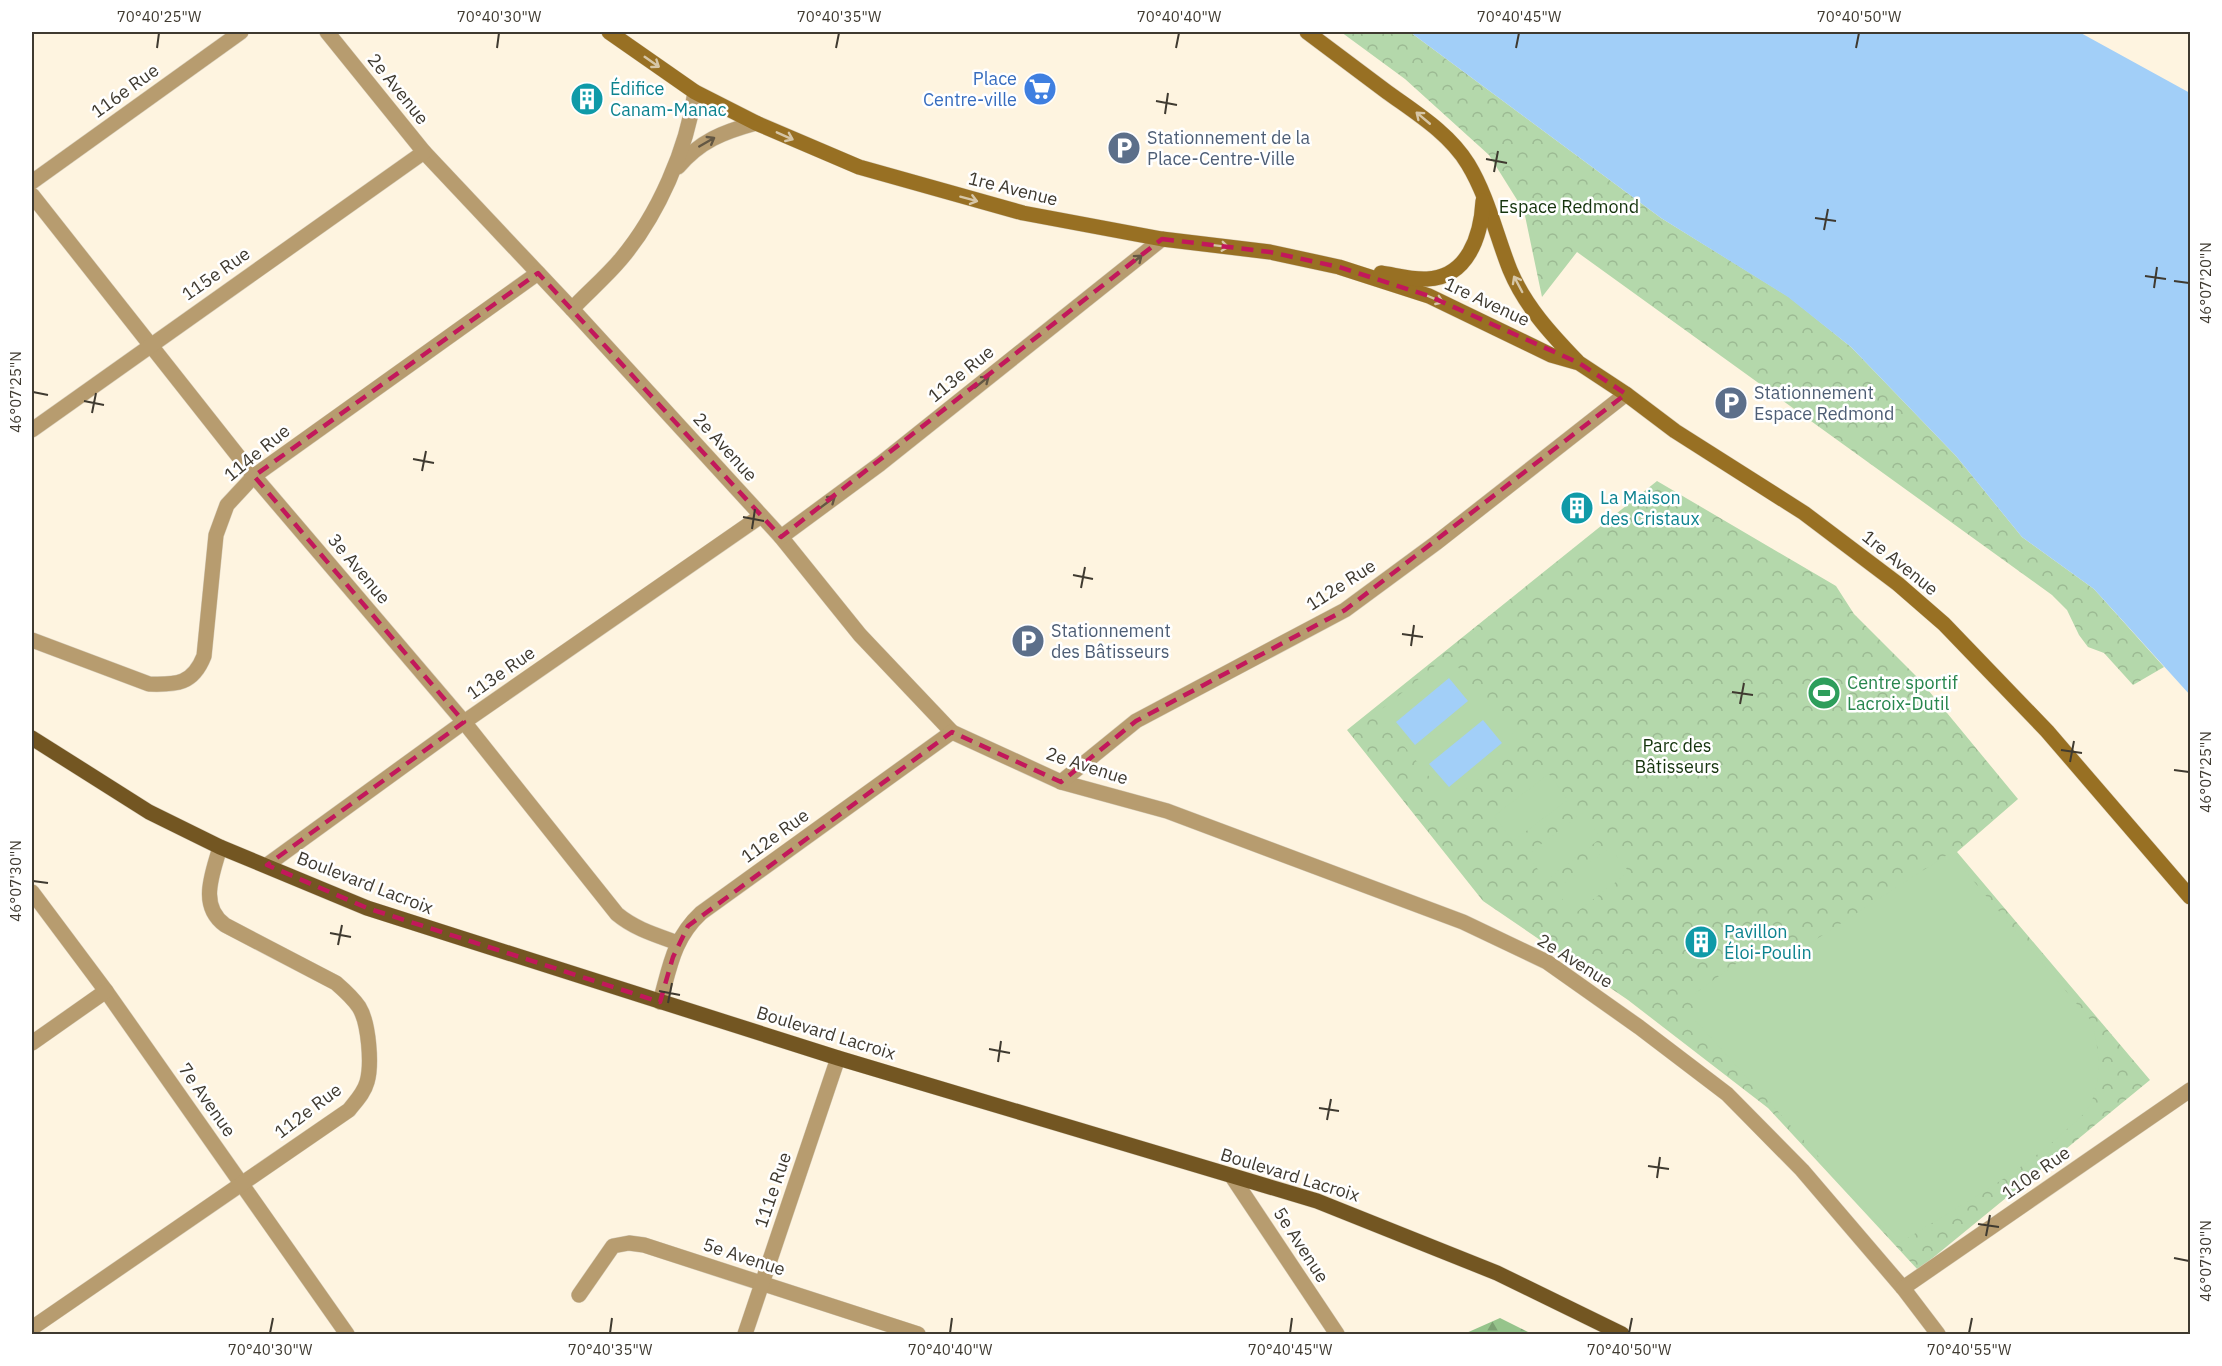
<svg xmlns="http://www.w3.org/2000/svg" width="2222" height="1366" viewBox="0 0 2222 1366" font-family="'IBM Plex Sans',sans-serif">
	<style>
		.forest { fill: url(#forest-firs) }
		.park { fill: url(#park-crowns) }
		.pitch { fill: #b4d8ab }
		.water { fill: #a2cff8 }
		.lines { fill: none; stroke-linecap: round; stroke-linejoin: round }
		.street-casing { stroke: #d8cfbd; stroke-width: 16 }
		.secondary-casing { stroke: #d8cfbd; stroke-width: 16 }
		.primary-casing { stroke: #d8cfbd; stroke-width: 16 }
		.street { stroke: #b79c6f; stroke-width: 15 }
		.secondary { stroke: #987023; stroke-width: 15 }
		.primary { stroke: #735622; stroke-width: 15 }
		.oneway { stroke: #d6c6a7 }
		.oneway2 { stroke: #635743 }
		.marked { fill: none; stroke: #c2185b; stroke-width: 4.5; stroke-dasharray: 12 8; stroke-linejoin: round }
		.ticks { fill: none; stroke: #3f3a30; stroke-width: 2 }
		.labels { text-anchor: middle; stroke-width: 5; stroke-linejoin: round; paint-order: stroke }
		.shop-label { font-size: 18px; fill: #366cbe; stroke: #fff; text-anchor: end }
		.street-label { font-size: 18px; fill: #3f3a30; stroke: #fff }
		.culture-label { font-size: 18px; fill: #0d838f; stroke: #fff; text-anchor: start }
		.service-label { font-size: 18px; fill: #4e5e75; stroke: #fff; text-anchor: start }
		.park-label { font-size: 18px; fill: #15340d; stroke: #fff }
		.leisure-label { font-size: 18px; fill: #27864d; stroke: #fff; text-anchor: start }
		.neatline { fill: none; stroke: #3f3a30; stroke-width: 2 }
		.ticks-label { font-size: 15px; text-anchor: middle; fill: #3f3a30 }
	</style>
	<defs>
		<pattern id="forest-firs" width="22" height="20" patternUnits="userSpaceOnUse" patternTransform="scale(1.5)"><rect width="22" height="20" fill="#96c48b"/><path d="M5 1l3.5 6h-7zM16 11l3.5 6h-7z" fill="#7ca072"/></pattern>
		<pattern id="park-crowns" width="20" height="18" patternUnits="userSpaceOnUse" patternTransform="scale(1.5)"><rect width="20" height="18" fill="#b4d8ab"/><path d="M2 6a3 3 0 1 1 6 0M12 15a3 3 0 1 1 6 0" fill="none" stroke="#9cba93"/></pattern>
	</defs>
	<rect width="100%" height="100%" fill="#fef4e0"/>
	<!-- forest -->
	<polygon class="forest" points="1500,1318 1532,1334 1464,1334"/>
	<!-- park -->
	<g class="park">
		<polygon points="1341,32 1410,32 1661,218 1789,297 1851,347 1956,456 2022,537 2094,589 2164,667 2133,685 2104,653 2088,647 2079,635 2067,610 2052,595 1577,252 1542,297 1524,211 1489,155 1405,79"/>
		<polygon points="1657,481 1836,586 1854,614 1919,679 2018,799 1957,852 2150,1080 1918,1270 1768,1108 1628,1000 1483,901 1347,730"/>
	</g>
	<!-- pitch -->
	<g class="pitch">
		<polygon points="1448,655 1521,744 1450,802 1377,713"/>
		<polygon points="1549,774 1568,800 1513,841 1494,816"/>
		<polygon points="1582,813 1601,838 1546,880 1527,855"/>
		<polygon points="1610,847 1629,872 1574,914 1555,890"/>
		<path d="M1950 853 2092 1022C2099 1052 2103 1074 2091 1103 2086 1114 2074 1123 2066 1130 2017 1176 1955 1208 1898 1244L1694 1019V994L1758 948 1763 955 1788 937 1798 951Z"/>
	</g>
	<!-- water -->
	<g class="water">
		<polygon points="1410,32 2079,32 2190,93 2190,695 2094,589 2022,537 1956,456 1851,347 1788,297 1661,218"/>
		<polygon points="1449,678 1468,701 1415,745 1396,722"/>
		<polygon points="1483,720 1502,743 1449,787 1429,764"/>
	</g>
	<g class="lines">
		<!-- street casing -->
		<g class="street-casing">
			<g id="street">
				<polyline points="327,32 424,152 572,309 781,537 860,635 952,732 1061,782 1167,811 1463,922 1547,962 1639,1027 1727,1094 1802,1170 1903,1288 1938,1334"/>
				<path d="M678 167C700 141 723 132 756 123"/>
				<polyline points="32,182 241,32"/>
				<path d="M32 195 254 476 464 722 617 914C635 929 656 935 678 943"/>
				<path d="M572 309C588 292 606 277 621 259 658 215 687 149 695 92"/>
				<polyline points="32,430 424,152"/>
				<polyline points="781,537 880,464 1162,239"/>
				<path d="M32 640 149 684C177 685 193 684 204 656L216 535 227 505 254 476 538 273"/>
				<polyline points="1061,782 1136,721 1345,610 1436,543 1626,394"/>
				<polyline points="267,865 464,722 761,516"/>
				<polyline points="32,892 106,991 347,1334"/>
				<path d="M660 1002C670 967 673 939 701 913L952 732"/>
				<polyline points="32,1043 106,991"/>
				<polyline points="1233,1178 1337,1334"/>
				<polyline points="1903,1288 2190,1090"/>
				<polyline points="579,1295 613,1246 629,1243 644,1245 918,1334"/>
				<path d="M32 1328 349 1110C356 1101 364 1093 367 1082 372 1065 369 1023 359 1007 353 998 344 990 336 983L225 925C198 905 213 873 220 847"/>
				<polyline points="745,1334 838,1058"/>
			</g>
		</g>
		<!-- secondary casing -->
		<g class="secondary-casing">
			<g id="secondary">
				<polyline points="609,32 695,92 756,123 859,167 1023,213 1162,239 1270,252 1339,267 1429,296 1551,355 1579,363 1626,394 1675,431 1804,513 1898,584 1944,624 2047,731 2190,897"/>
				<path d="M1307 32C1334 52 1360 72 1387 92 1416 113 1449 133 1468 164 1488 197 1496 235 1510 270 1525 306 1551 334 1577 361"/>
				<path d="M1381 273C1395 275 1412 280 1427 279 1468 277 1481 236 1483 201"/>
			</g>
		</g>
		<!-- primary casing -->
		<g class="primary-casing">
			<polyline id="primary" points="32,738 149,812 220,847 367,908 838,1058 1317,1201 1497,1273 1622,1334"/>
		</g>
		<!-- street -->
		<use href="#street" class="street"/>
		<!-- secondary -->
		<use href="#secondary" class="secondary"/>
		<!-- primary -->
		<use href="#primary" class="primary"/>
	</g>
	<!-- one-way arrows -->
	<defs><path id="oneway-shaft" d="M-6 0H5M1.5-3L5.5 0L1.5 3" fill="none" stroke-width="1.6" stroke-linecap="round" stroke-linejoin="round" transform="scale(1.5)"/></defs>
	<g class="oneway">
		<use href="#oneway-shaft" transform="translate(652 62) rotate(35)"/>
		<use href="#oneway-shaft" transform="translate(1423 118) rotate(-140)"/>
		<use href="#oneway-shaft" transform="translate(785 136) rotate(24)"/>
		<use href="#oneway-shaft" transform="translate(969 199) rotate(15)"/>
		<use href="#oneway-shaft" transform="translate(1220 246) rotate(7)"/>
		<use href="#oneway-shaft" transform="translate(1518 284) rotate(-118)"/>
		<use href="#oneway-shaft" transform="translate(1435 299) rotate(23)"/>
	</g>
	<g class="oneway2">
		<use href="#oneway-shaft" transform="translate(707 142) rotate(-30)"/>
		<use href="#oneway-shaft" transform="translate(1135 261) rotate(-39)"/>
		<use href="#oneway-shaft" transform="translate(982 382) rotate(-39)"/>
		<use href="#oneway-shaft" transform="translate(828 502) rotate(-37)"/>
	</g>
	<!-- marked area -->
	<path class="marked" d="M1162 239 1270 252 1339 267 1429 296 1579 363 1626 394 1345 610 1136 721 1061 782 952 732 688 926 673 957 660 1002 367 908 267 865 464 722 254 476 538 273 781 537Z"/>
	<!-- ticks -->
	<path class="ticks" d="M157 48 159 33M497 48 499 33M836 48 839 33M1176 48 1179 33M1516 48 1519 33M1856 48 1859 33M1156 101 1177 105M1165 114 1168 93M1486 159 1507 163M1494 172 1498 151M1815 218 1836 221M1824 230 1828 209M2145 276 2166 279M2174 281 2189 283M2154 288 2157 267M33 392 48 395M84 401 104 405M92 413 96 393M413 459 434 463M422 471 426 451M743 517 764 521M752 529 755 509M1073 575 1093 579M1081 588 1085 567M1402 634 1423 637M1411 646 1414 625M1732 692 1753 695M1740 704 1744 683M2061 750 2082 753M2070 762 2074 741M2174 770 2189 772M33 881 48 883M330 933 351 937M338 945 342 925M659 991 680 995M668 1003 672 983M989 1049 1010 1053M998 1062 1001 1041M1319 1108 1339 1111M1327 1120 1331 1099M1648 1166 1669 1169M1657 1178 1660 1157M1978 1224 1999 1227M1986 1236 1990 1215M2174 1258 2189 1261M270 1333 273 1318M610 1333 612 1318M950 1333 952 1318M1290 1333 1292 1318M1629 1333 1632 1318M1969 1333 1972 1318"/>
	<!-- icons -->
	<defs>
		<g id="supermarket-disc" transform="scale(1.725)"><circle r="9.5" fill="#3f7fe0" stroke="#fff"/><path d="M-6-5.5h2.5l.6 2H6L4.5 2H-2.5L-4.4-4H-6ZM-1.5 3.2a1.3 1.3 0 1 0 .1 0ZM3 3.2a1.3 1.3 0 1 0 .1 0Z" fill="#fff"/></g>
		<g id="building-disc" transform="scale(1.725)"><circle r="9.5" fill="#0f9aa8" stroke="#fff"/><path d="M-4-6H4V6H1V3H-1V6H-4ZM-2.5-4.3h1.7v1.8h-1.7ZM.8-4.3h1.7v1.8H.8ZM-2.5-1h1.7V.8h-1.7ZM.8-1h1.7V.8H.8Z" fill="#fff"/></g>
		<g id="parking-disc" transform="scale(1.725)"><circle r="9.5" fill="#5c6f8a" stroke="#fff"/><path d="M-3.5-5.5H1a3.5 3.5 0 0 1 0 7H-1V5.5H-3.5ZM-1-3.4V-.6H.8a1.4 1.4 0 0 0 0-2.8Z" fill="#fff"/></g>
		<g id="stadium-disc" transform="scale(1.725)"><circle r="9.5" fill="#2e9e5b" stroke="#fff"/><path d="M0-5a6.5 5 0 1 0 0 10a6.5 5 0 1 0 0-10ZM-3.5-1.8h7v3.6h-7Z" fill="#fff"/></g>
	</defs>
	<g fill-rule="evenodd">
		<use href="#supermarket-disc" x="1040" y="89"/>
		<use href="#building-disc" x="587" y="99"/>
		<use href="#parking-disc" x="1124" y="148"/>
		<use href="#parking-disc" x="1731" y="403"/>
		<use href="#building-disc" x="1577" y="508"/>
		<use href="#parking-disc" x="1028" y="641"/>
		<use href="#stadium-disc" x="1824" y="693"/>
		<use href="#building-disc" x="1701" y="942"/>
	</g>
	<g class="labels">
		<!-- shop labels -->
		<g class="shop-label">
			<text x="1017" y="85">Place<tspan x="1017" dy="21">Centre-ville</tspan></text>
		</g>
		<!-- street labels -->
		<g class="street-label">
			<text transform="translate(398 89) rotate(51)" y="6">2e Avenue</text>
			<text transform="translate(125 91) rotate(-36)" y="6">116e Rue</text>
			<text transform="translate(1013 189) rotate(14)" y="6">1re Avenue</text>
			<text transform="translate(216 274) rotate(-35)" y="6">115e Rue</text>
			<text transform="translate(1487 302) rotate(25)" y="6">1re Avenue</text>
			<text transform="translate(961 374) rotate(-39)" y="6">113e Rue</text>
			<text transform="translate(725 447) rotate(48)" y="6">2e Avenue</text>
			<text transform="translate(257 453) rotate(-39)" y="6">114e Rue</text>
			<text transform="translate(1900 563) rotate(39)" y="6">1re Avenue</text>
			<text transform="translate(359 569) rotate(50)" y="6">3e Avenue</text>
			<text transform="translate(1341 585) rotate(-33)" y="6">112e Rue</text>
			<text transform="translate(501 673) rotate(-35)" y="6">113e Rue</text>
			<text transform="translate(1087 766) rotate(18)" y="6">2e Avenue</text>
			<text transform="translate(775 836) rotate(-36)" y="6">112e Rue</text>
			<text transform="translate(365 883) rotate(21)" y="6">Boulevard Lacroix</text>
			<text transform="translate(1575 961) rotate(32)" y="6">2e Avenue</text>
			<text transform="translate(826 1033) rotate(17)" y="6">Boulevard Lacroix</text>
			<text transform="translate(207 1100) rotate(55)" y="6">7e Avenue</text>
			<text transform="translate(308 1111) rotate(-37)" y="6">112e Rue</text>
			<text transform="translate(2036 1173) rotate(-35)" y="6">110e Rue</text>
			<text transform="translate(1290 1175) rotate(17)" y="6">Boulevard Lacroix</text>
			<text transform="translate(773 1190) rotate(-71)" y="6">111e Rue</text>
			<text transform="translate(1301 1245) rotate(57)" y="6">5e Avenue</text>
			<text transform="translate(744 1257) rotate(18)" y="6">5e Avenue</text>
		</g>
		<!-- culture labels -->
		<g class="culture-label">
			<text x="610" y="95">Édifice<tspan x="610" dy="21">Canam-Manac</tspan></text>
			<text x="1600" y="504">La Maison<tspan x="1600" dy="21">des Cristaux</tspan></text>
			<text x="1724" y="938">Pavillon<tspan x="1724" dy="21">Éloi-Poulin</tspan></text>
		</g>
		<!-- service labels -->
		<g class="service-label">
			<text x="1147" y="144">Stationnement de la<tspan x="1147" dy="21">Place-Centre-Ville</tspan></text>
			<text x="1754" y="399">Stationnement<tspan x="1754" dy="21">Espace Redmond</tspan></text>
			<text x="1051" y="637">Stationnement<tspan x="1051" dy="21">des Bâtisseurs</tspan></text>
		</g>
		<!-- park labels -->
		<g class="park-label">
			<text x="1569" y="213">Espace Redmond</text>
			<text x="1677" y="752">Parc des<tspan x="1677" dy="21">Bâtisseurs</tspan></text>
		</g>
		<!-- leisure labels -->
		<g class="leisure-label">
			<text x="1847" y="689">Centre sportif<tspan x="1847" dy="21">Lacroix-Dutil</tspan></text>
		</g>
	</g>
	<!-- border -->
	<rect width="2222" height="1366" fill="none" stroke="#ffffff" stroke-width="66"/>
	<rect x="33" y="33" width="2156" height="1300" class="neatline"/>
	<g class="ticks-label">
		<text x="159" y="22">70°40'25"W</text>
		<text x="499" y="22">70°40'30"W</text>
		<text x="839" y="22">70°40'35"W</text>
		<text x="1179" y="22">70°40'40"W</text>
		<text x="1519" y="22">70°40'45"W</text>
		<text x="1859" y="22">70°40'50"W</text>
		<text transform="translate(2206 283) rotate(-90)" y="5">46°07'20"N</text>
		<text transform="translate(16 392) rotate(-90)" y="5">46°07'25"N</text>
		<text transform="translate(2206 772) rotate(-90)" y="5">46°07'25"N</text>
		<text transform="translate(16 881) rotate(-90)" y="5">46°07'30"N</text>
		<text transform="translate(2206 1261) rotate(-90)" y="5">46°07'30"N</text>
		<text x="270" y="1355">70°40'30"W</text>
		<text x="610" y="1355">70°40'35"W</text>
		<text x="950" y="1355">70°40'40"W</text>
		<text x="1290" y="1355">70°40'45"W</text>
		<text x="1629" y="1355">70°40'50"W</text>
		<text x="1969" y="1355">70°40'55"W</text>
	</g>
</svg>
